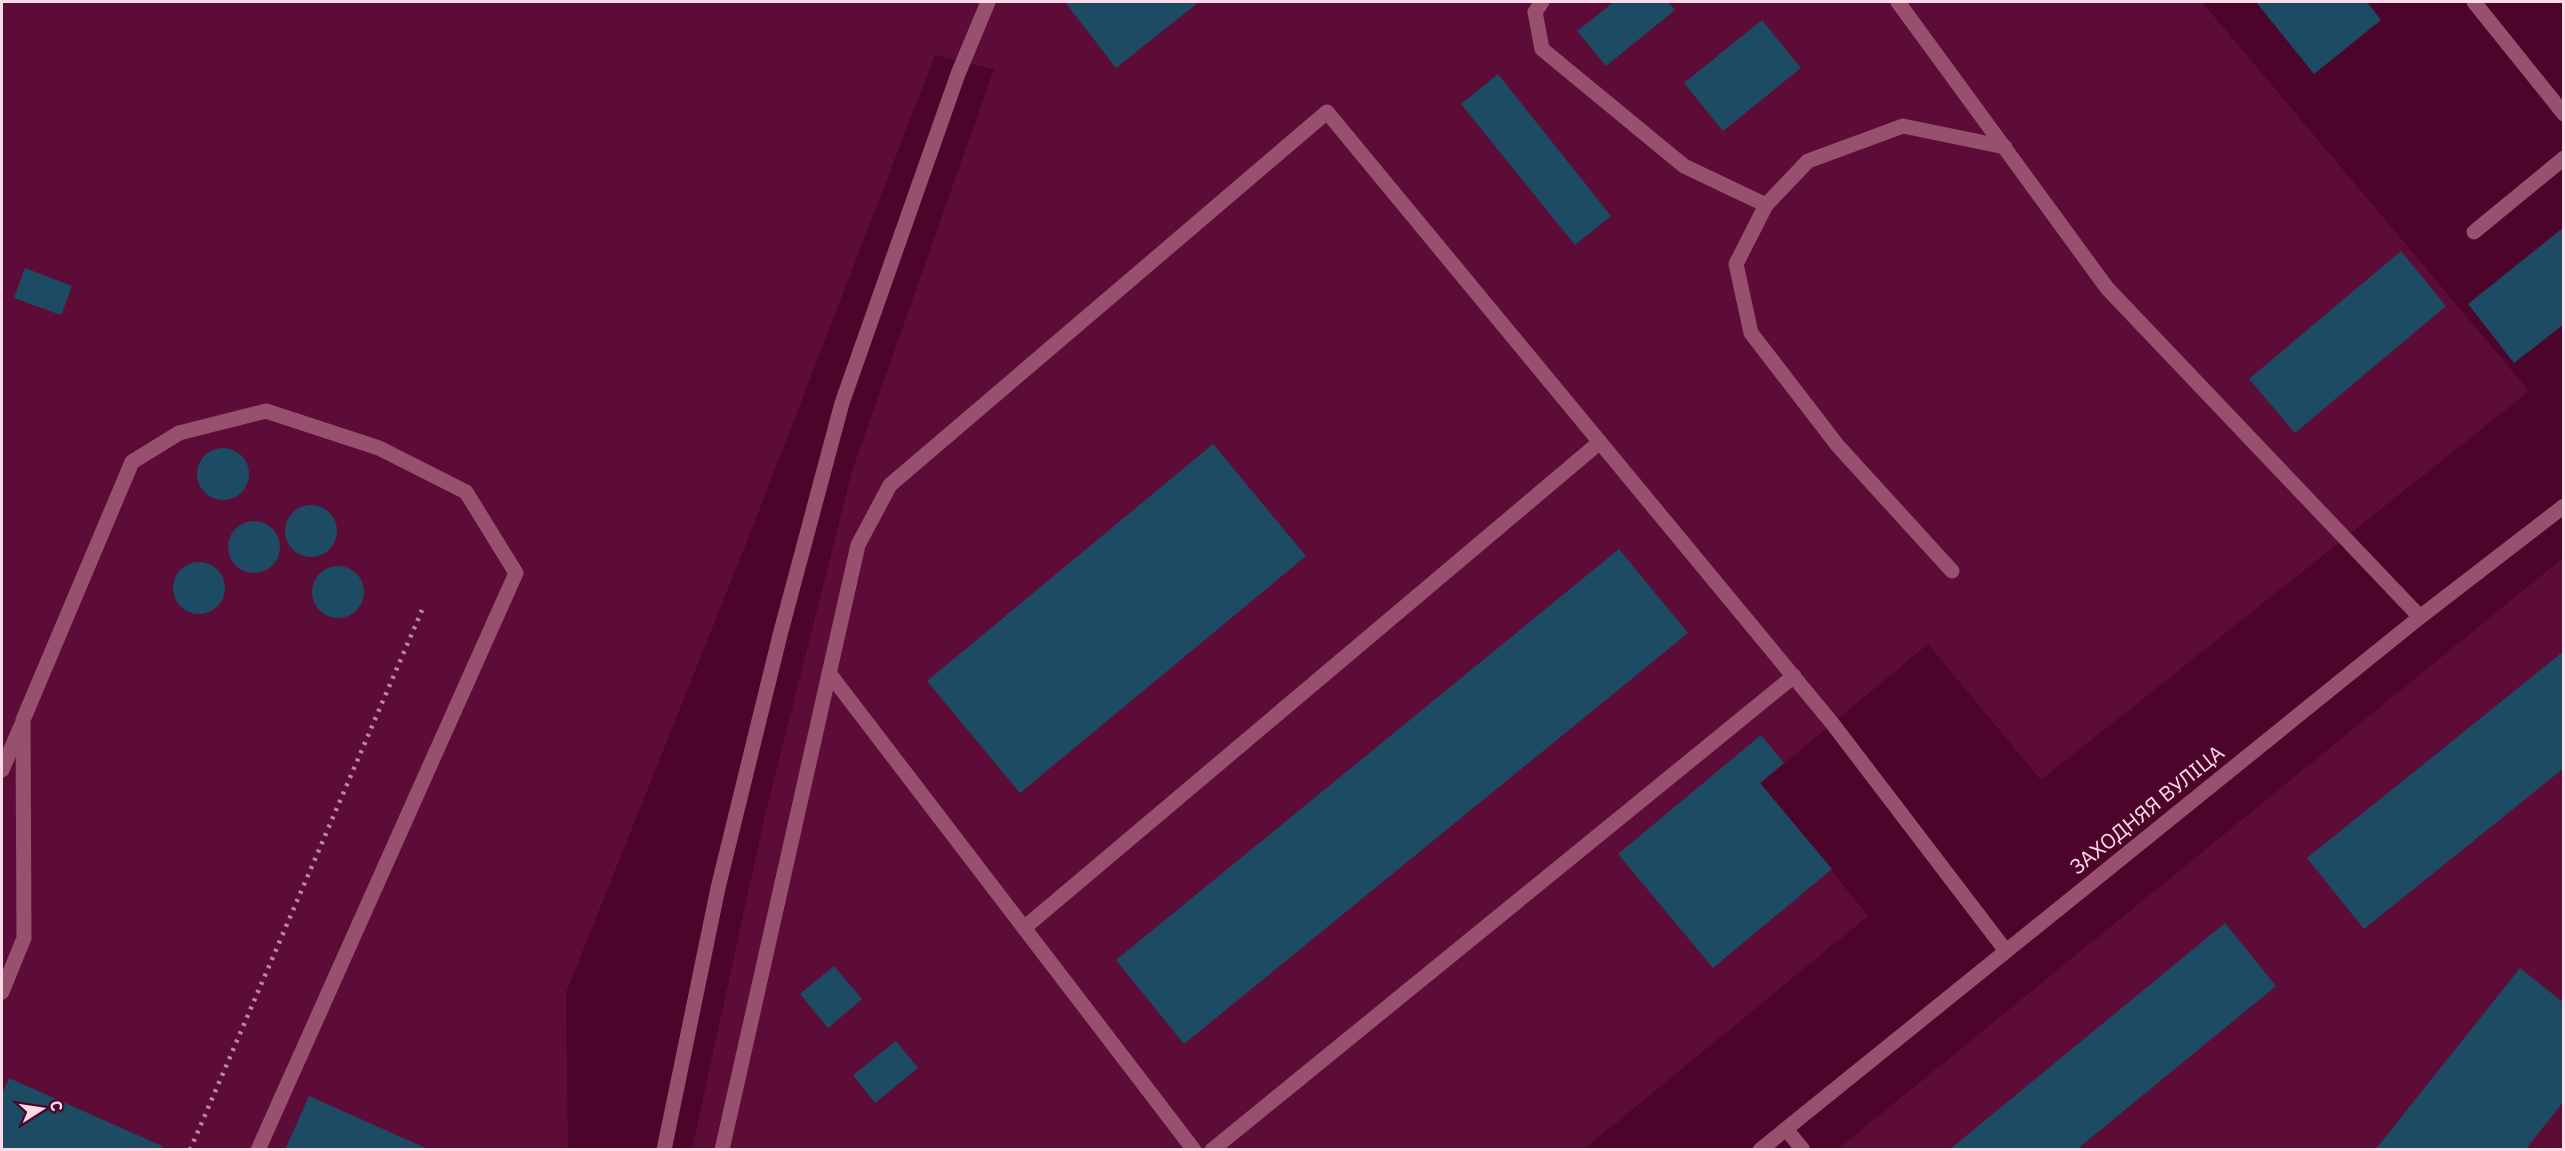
<svg xmlns="http://www.w3.org/2000/svg" width="2565" height="1151" viewBox="0 0 2565 1151" font-family="'IBM Plex Sans',sans-serif">
	<style>
		.built { fill: #5d0c37 }
		.building { fill: #1c4b63 }
		.lines { fill: none; stroke-linecap: round; stroke-linejoin: round }
		.service { stroke: #97516e; stroke-width: 15 }
		.minor { stroke: #97516e; stroke-width: 15 }
		.rail { stroke: #ba889f; stroke-width: 4.5; stroke-dasharray: 3 6; stroke-linecap: butt }
		.labels { text-anchor: middle; stroke-width: 4.5; stroke-linejoin: round; paint-order: stroke }
		.street-label { font-size: 21px; fill: #fedae7; stroke: #4d042b }
	</style>
	<rect width="100%" height="100%" fill="#4d042b"/>
	<!-- built -->
	<g class="built">
		<polygon points="2,2 2202,2 2529,391 2041,780 1928,644 1761,783 1868,916 1584,1149 692,1149 764,820 852,471 994,69 935,55 755,521 566,993 568,1149 2,1149"/>
		<polygon points="2563,558 2563,1149 1838,1149"/>
	</g>
	<!-- building -->
	<g class="building">
		<polygon points="1065,2 1199,2 1116,68"/>
		<polygon points="1614,2 1668,2 1675,10 1606,66 1577,31"/>
		<polygon points="2256,2 2367,2 2381,20 2314,74"/>
		<polygon points="1762,20 1801,68 1723,131 1684,83"/>
		<polygon points="1498,74 1611,216 1575,245 1461,104"/>
		<polygon points="2564,227 2564,324 2514,363 2468,304"/>
		<polygon points="2401,251 2446,306 2295,433 2249,379"/>
		<polygon points="25,268 72,286 61,315 14,298"/>
		<polygon points="1213,444 1306,556 1020,793 927,681"/>
		<circle cx="223" cy="474" r="26"/>
		<circle cx="311" cy="531" r="26"/>
		<circle cx="254" cy="547" r="26"/>
		<polygon points="1619,549 1688,633 1184,1044 1116,960"/>
		<circle cx="199" cy="588" r="26"/>
		<circle cx="338" cy="592" r="26"/>
		<polygon points="2564,651 2564,768 2364,929 2307,858"/>
		<polygon points="1761,735 1784,763 1760,783 1832,869 1713,968 1618,854"/>
		<polygon points="2225,923 2276,986 2076,1150 1949,1150"/>
		<polygon points="834,966 862,999 828,1028 800,994"/>
		<polygon points="2520,968 2564,1003 2564,1101 2525,1150 2375,1150"/>
		<polygon points="896,1041 918,1068 875,1103 853,1075"/>
		<polygon points="9,1078 162,1146 161,1150 2,1150 2,1094"/>
		<polygon points="309,1096 430,1150 285,1150"/>
	</g>
	<g class="lines">
		<!-- service -->
		<g class="service">
			<polyline points="1542,2 1535,12 1542,49 1684,166 1766,205 1808,161 1903,126 2005,147"/>
			<polyline points="1898,2 2107,288 2420,617"/>
			<polyline points="2474,2 2564,114"/>
			<polyline points="1766,205 1736,264 1751,333 1838,446 1952,571"/>
			<polyline points="2474,232 2564,158"/>
			<polyline points="829,673 1194,1150"/>
			<polyline points="2,770 21,726"/>
			<polyline points="1024,928 1600,442"/>
			<polyline points="2,992 24,938 23,720 132,462 179,433 266,411 379,448 466,492 516,573 258,1150"/>
			<polyline points="1786,1129 1803,1150"/>
			<polyline points="664,1150 718,888 780,635 842,403 958,74 988,2"/>
			<polyline points="722,1150 858,545 890,485 1327,112 1832,723 2006,951"/>
			<polyline points="1212,1150 1794,676"/>
		</g>
		<!-- minor -->
		<polyline class="minor" points="1760,1150 2420,617 2564,506"/>
		<!-- rail -->
		<polyline class="rail" points="190,1150 422,610"/>
	</g>
	<g class="labels">
		<!-- street labels -->
		<g class="street-label">
			<text transform="translate(2147 810) rotate(-39)" y="7">ЗАХОДНЯЯ ВУЛІЦА</text>
		</g>
	</g>
	<!-- border -->
	<rect width="2565" height="1151" fill="none" stroke="#fedae7" stroke-width="6"/>
	<!-- north arrow -->
	<g transform="translate(42 1109) rotate(78)" stroke="#4d042b" stroke-width="4.5" paint-order="stroke">
	<path d="M0-4.5L10 22L0 15L-10 22Z" fill="#fedae7"/>
	<text y="-9" font-size="16" font-weight="bold" text-anchor="middle" fill="#fedae7">С</text>
	</g>
</svg>
